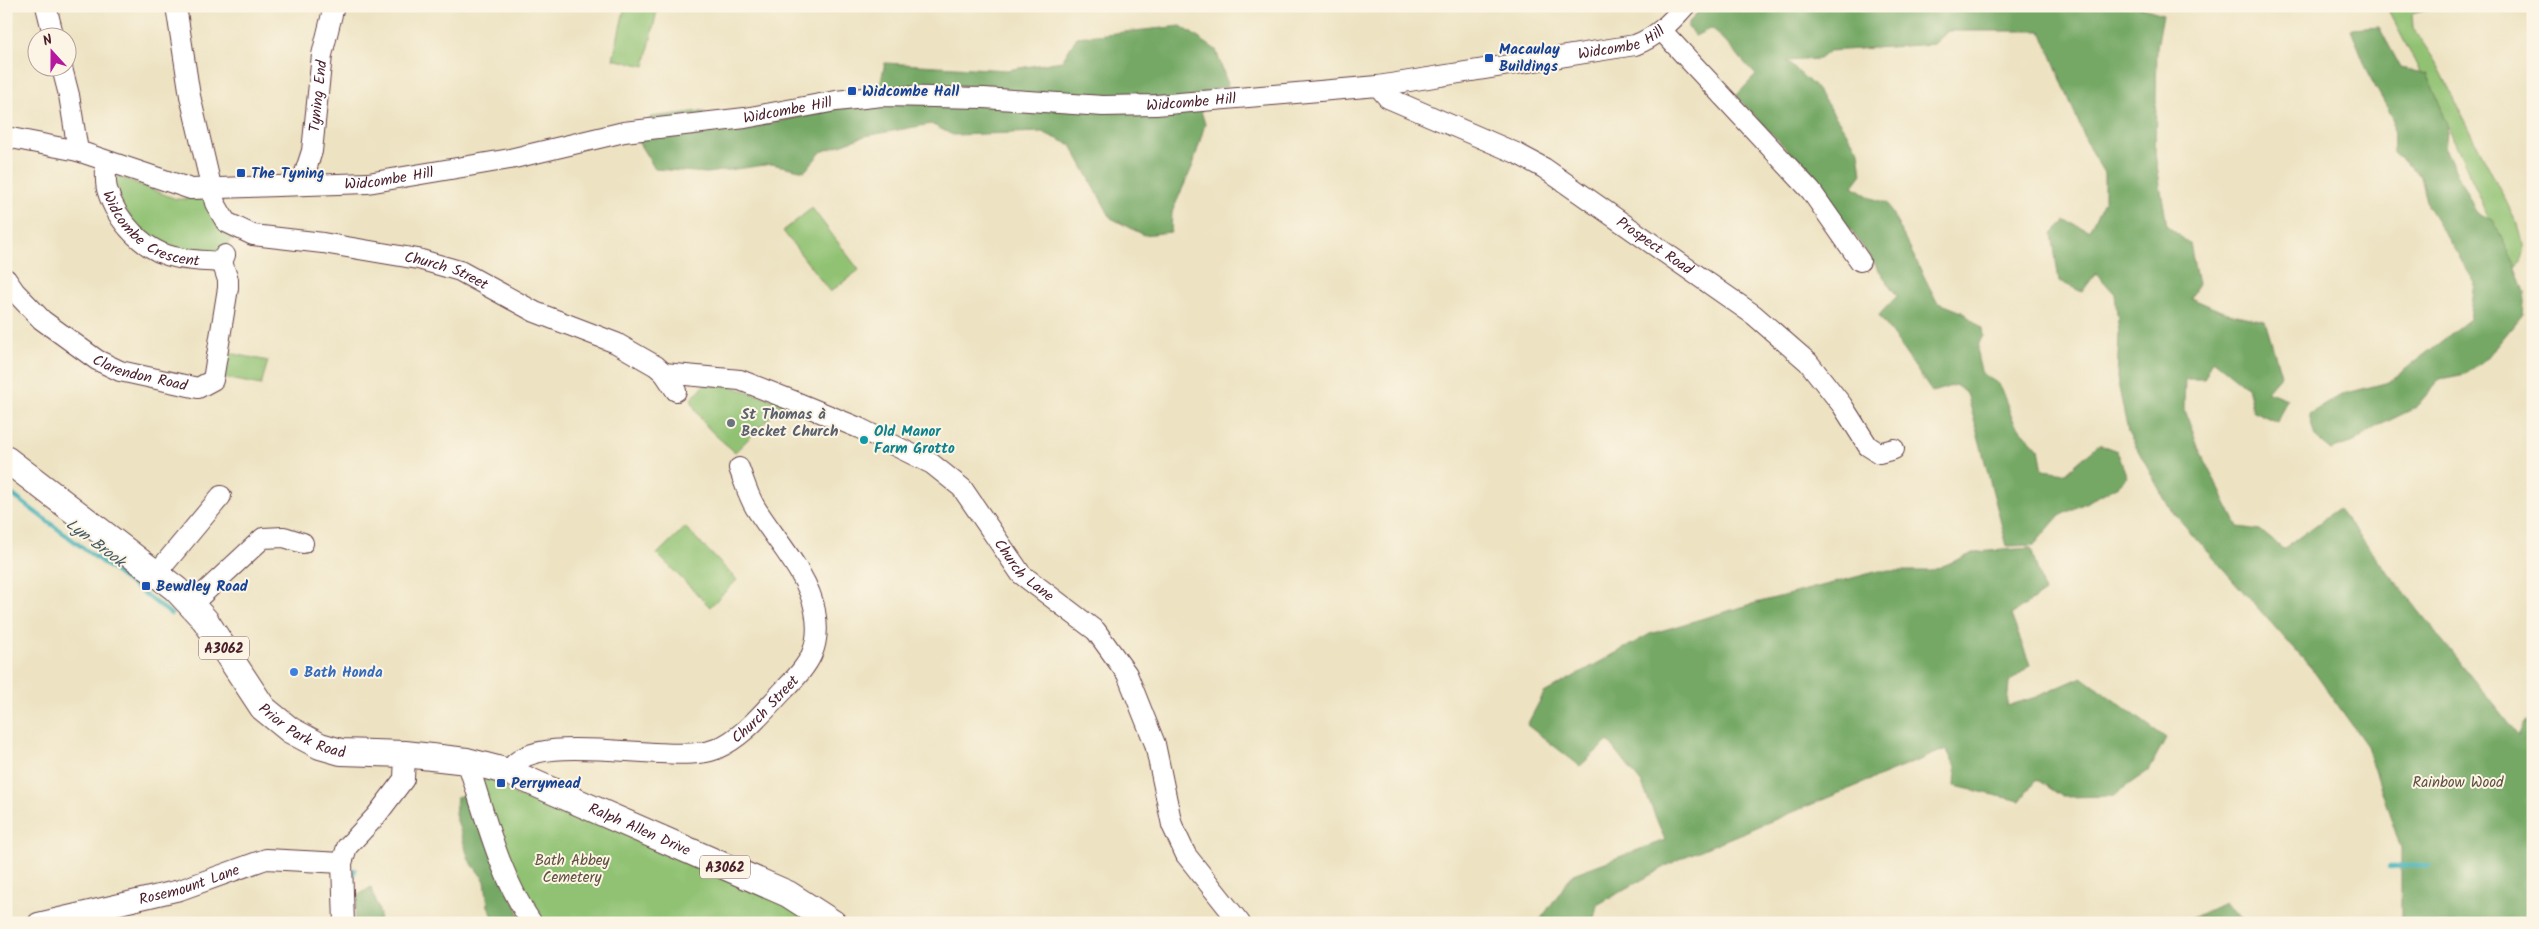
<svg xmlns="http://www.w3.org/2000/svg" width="2539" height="929" viewBox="0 0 2539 929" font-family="Kalam,sans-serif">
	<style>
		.green { fill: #91c273; stroke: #6e704f }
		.forest { fill: #74a865; stroke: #5f6448 }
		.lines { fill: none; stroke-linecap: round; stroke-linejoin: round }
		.stream { stroke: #3dafb6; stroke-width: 4.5 }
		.minor-casing { stroke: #623c42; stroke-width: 22 }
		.major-casing { stroke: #623c42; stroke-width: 28 }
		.minor { stroke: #fff; stroke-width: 20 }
		.major { stroke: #fff; stroke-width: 26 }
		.transit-dot { fill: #1a4fb4; stroke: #fcf5e5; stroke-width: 2 }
		.worship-dot { fill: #6b7280; stroke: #fcf5e5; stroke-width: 2 }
		.culture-dot { fill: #0f9aa8; stroke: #fcf5e5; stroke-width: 2 }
		.shop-dot { fill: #3f7fe0; stroke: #fcf5e5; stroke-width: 2 }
		.labels { text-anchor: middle; stroke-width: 4; stroke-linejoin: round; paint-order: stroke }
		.shield { fill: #fcf5e5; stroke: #7f5f63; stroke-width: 1 }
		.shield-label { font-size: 14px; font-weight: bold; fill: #4a1f2b }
		.street-label { font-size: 15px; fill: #4a1f2b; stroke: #fcf5e5 }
		.transit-label { font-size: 15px; font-weight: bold; fill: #164399; stroke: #fcf5e5; text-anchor: start }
		.worship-label { font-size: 15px; font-weight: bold; fill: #5b616d; stroke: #fcf5e5; text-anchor: start }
		.culture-label { font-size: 15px; font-weight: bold; fill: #0d838f; stroke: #fcf5e5; text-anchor: start }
		.shop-label { font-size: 15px; font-weight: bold; fill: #366cbe; stroke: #fcf5e5; text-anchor: start }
		.park-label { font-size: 15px; fill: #5f5041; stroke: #fcf5e5 }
		.water-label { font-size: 16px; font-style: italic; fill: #455963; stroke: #fcf5e5 }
	</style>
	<rect width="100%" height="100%" fill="#fcf5e5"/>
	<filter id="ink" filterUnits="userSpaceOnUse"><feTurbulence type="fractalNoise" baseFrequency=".02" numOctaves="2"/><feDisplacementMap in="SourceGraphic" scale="10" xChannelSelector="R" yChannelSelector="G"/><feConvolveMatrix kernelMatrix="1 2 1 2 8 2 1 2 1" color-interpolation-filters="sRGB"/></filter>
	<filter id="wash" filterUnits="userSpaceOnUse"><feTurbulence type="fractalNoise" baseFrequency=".0096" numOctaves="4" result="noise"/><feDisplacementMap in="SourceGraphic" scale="20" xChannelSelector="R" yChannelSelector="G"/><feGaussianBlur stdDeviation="1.12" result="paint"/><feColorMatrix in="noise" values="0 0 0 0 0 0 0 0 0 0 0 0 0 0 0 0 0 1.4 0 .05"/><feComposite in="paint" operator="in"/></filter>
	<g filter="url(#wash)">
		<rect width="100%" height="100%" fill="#ede3c3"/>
		<!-- green -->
		<g class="green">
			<polygon points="625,6 658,6 645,66 613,59"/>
			<path d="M2386 6H2441L2412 14 2413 28 2435 61 2518 225C2524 246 2528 255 2511 273L2483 204 2443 116Z"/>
			<polygon points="113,174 176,199 209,199 233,235 224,253 177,252 145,235 123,208"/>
			<polygon points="812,208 859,270 830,292 783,231"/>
			<polygon points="225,352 268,361 261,385 219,377"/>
			<path d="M709 380 785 403 735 452C716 436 699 423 691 399Z"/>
			<polygon points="685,527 737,580 710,607 657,554"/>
			<polygon points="485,776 523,799 529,788 796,909 815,923 541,923 509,865 481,781"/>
		</g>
		<!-- forest -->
		<g class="forest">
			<path d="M1702 6H2136L2163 14 2157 47 2155 154 2167 226 2190 244 2198 284 2191 298 2223 312 2265 321 2281 375 2267 391 2287 399 2277 422 2253 411 2247 387 2213 360 2204 379H2185L2184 407 2198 447 2238 527 2260 530 2283 549 2338 509 2518 736 2524 723 2533 716V923H2401V849L2367 746 2312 669 2170 509 2128 432 2117 378 2119 333 2115 294 2096 273 2082 292 2059 281 2052 234 2065 221 2089 230 2104 202V173L2089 148 2041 31H1948L1934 44 1829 51 1819 59 1786 61 1813 85 1825 101 1859 151 1862 174 1853 186 1871 198 1887 203 1937 302 1962 312 1982 328 1983 336C1974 349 1978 360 1982 374L1999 384 2014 422 2039 449 2043 470 2066 473 2099 444 2117 451 2127 477 2118 486 2058 517 2034 545 2007 546 1967 393 1955 385 1932 392 1879 315 1897 296 1817 181 1736 96 1756 75 1712 28 1695 36 1687 26Z"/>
			<polygon points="1181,26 1216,50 1228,86 1196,95 1205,124 1193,165 1172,212 1171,232 1144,235 1111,218 1071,145 1042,132 953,135 931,124 865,136 821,152 805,171 772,164 707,173 655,169 637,140 651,117 701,111 741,130 877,99 885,63 1007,70 1062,61 1077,37"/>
			<polygon points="2379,27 2401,68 2427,74 2448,124 2445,148 2450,159 2476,212 2493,220 2514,262 2525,292 2523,314 2486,359 2466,374 2440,379 2415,408 2380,425 2353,442 2331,450 2315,437 2309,414 2343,394 2389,382 2470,319 2475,283 2427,205 2419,173 2394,154 2393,118 2371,79 2351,29"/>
			<polygon points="2031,548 2044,592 2011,615 2030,665 2009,683 2007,706 2036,697 2082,677 2166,738 2148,771 2112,796 2063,797 2036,779 2020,801 1955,786 1956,767 1946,749 1679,859 1597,905 1593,923 1538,923 1573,874 1665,840 1642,784 1608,741 1580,766 1527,725 1544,693 1650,634 1752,604 1879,571 1931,571 1976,552"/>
			<polygon points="466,794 473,801 523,923 496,923 488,906 485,881 469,860 455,814 457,797"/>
			<polygon points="371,887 380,914 379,923 354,923 357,896"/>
			<polygon points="2224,903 2247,923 2182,923"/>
		</g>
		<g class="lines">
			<!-- stream -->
			<g class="stream">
				<polyline points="6,490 171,614"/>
				<polyline points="2389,867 2428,865"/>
				<polyline points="351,880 355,870"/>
			</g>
		</g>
	</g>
	<g filter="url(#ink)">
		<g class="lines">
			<!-- minor casing -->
			<g class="minor-casing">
				<g id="minor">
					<polyline points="46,6 54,38"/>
					<path id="s1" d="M176 6 190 96 215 203 226 222 253 235 323 243 418 259 460 271 535 312 616 343 656 366 664 373 676 391"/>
					<polyline points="1662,31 1811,191 1860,261"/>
					<polyline points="62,68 69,95 78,151"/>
					<path id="s2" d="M1378 86 1388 98 1516 153 1544 168 1754 315 1808 362 1842 405 1868 446 1879 453 1894 449"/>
					<path id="s3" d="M6 137 78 151 191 189 368 183 510 159 624 132 745 118 836 101 882 96 984 98 1103 106 1156 105 1378 86 1635 45C1656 37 1670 23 1685 6"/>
					<path id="s4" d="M106 162C106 170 105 181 107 189 116 221 145 253 179 258 193 261 208 261 222 262L225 255"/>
					<path id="s5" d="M301 185 312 151 322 55 334 6"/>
					<path id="s6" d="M6 279 15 292 42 320 97 360 120 371 198 388 213 380 228 288V280L222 262"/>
					<path id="s7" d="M664 373 740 380 791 400 859 428 932 464 962 488 1021 574 1096 631 1127 674 1155 744 1172 825 1186 855 1240 923"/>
					<polyline points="156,574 221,496"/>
					<polyline points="192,604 263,538 284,537 303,543"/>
					<path d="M467 761C485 815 499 875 532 923"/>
					<path id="s8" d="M509 772C529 725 673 767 716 749 743 738 764 711 784 690 809 665 822 647 815 611 809 575 774 538 755 507 748 495 744 481 739 468"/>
					<path id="s9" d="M38 923 180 890 266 859 342 863"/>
					<polyline points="344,923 342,863 347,847 376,816 404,779 405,754"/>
				</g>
			</g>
			<!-- major casing -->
			<g class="major-casing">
				<g id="major">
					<path id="s10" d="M6 459 176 589 205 620 263 708 290 730 320 746 341 752 405 754 467 761 509 772 788 894 833 923"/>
				</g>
			</g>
			<!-- minor -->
			<use href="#minor" class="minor"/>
			<!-- major -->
			<use href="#major" class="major"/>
		</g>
	</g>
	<!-- markers -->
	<g class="transit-dot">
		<rect x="1484" y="53" width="10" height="10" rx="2.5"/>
		<rect x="847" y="86" width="10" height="10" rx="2.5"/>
		<rect x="236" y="168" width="10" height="10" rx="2.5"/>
		<rect x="141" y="581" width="10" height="10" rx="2.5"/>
		<rect x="496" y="778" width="10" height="10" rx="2.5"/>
	</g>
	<circle class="worship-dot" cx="731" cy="423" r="5"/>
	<circle class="culture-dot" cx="864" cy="440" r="5"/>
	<circle class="shop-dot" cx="294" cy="672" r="5"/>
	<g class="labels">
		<!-- shield labels -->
		<g class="shield">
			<rect x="199" y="636.5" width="50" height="23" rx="4"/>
			<rect x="700" y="855.5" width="50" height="23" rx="4"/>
		</g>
		<g class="shield-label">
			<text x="224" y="653">A3062</text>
			<text x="725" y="872">A3062</text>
		</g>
		<!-- street labels -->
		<g class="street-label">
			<text dy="5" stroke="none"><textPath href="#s3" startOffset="1636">Widcombe Hill</textPath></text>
			<text dy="5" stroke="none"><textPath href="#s5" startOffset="91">Tyning End</textPath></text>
			<text dy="5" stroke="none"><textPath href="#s3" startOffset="1201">Widcombe Hill</textPath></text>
			<text dy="5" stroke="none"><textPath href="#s3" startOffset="796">Widcombe Hill</textPath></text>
			<text dy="5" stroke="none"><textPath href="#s3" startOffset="391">Widcombe Hill</textPath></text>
			<text dy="5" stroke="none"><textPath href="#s4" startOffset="91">Widcombe Crescent</textPath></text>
			<text dy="5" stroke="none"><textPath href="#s2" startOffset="322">Prospect Road</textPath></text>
			<text dy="5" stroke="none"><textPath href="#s1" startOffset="450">Church Street</textPath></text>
			<text dy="5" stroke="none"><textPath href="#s6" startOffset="168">Clarendon Road</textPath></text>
			<text dy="5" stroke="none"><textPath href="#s7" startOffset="428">Church Lane</textPath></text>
			<text dy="5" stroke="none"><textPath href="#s8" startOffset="279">Church Street</textPath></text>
			<text dy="5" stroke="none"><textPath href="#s10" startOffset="408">Prior Park Road</textPath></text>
			<text dy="5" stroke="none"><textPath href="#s10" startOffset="765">Ralph Allen Drive</textPath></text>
			<text dy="5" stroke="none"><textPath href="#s9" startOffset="156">Rosemount Lane</textPath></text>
		</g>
		<!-- transit labels -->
		<g class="transit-label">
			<text x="1499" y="54">Macaulay<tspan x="1499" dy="17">Buildings</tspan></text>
			<text x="862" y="96">Widcombe Hall</text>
			<text x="251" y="178">The Tyning</text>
			<text x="156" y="591">Bewdley Road</text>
			<text x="511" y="788">Perrymead</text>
		</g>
		<!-- worship labels -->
		<g class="worship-label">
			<text x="741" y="419">St Thomas à<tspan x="741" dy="17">Becket Church</tspan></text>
		</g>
		<!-- culture labels -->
		<g class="culture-label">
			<text x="874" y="436">Old Manor<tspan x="874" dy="17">Farm Grotto</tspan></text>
		</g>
		<!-- shop labels -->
		<g class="shop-label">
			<text x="304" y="677">Bath Honda</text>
		</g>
		<!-- park labels -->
		<g class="park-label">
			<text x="2458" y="787">Rainbow Wood</text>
			<text x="572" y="865">Bath Abbey<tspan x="572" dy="17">Cemetery</tspan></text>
		</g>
		<!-- water labels -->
		<g class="water-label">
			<text transform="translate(96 542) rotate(37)" y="6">Lyn Brook</text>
		</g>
	</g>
	<!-- margin -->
	<rect width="2539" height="929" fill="none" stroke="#fcf5e5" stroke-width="25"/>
	<!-- north arrow -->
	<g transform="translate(52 52) rotate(339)"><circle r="24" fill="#fcf5e5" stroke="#b59f9b"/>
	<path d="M0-4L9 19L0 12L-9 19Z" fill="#b5179e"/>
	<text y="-8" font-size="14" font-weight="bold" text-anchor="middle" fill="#4a1f2b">N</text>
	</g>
</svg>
